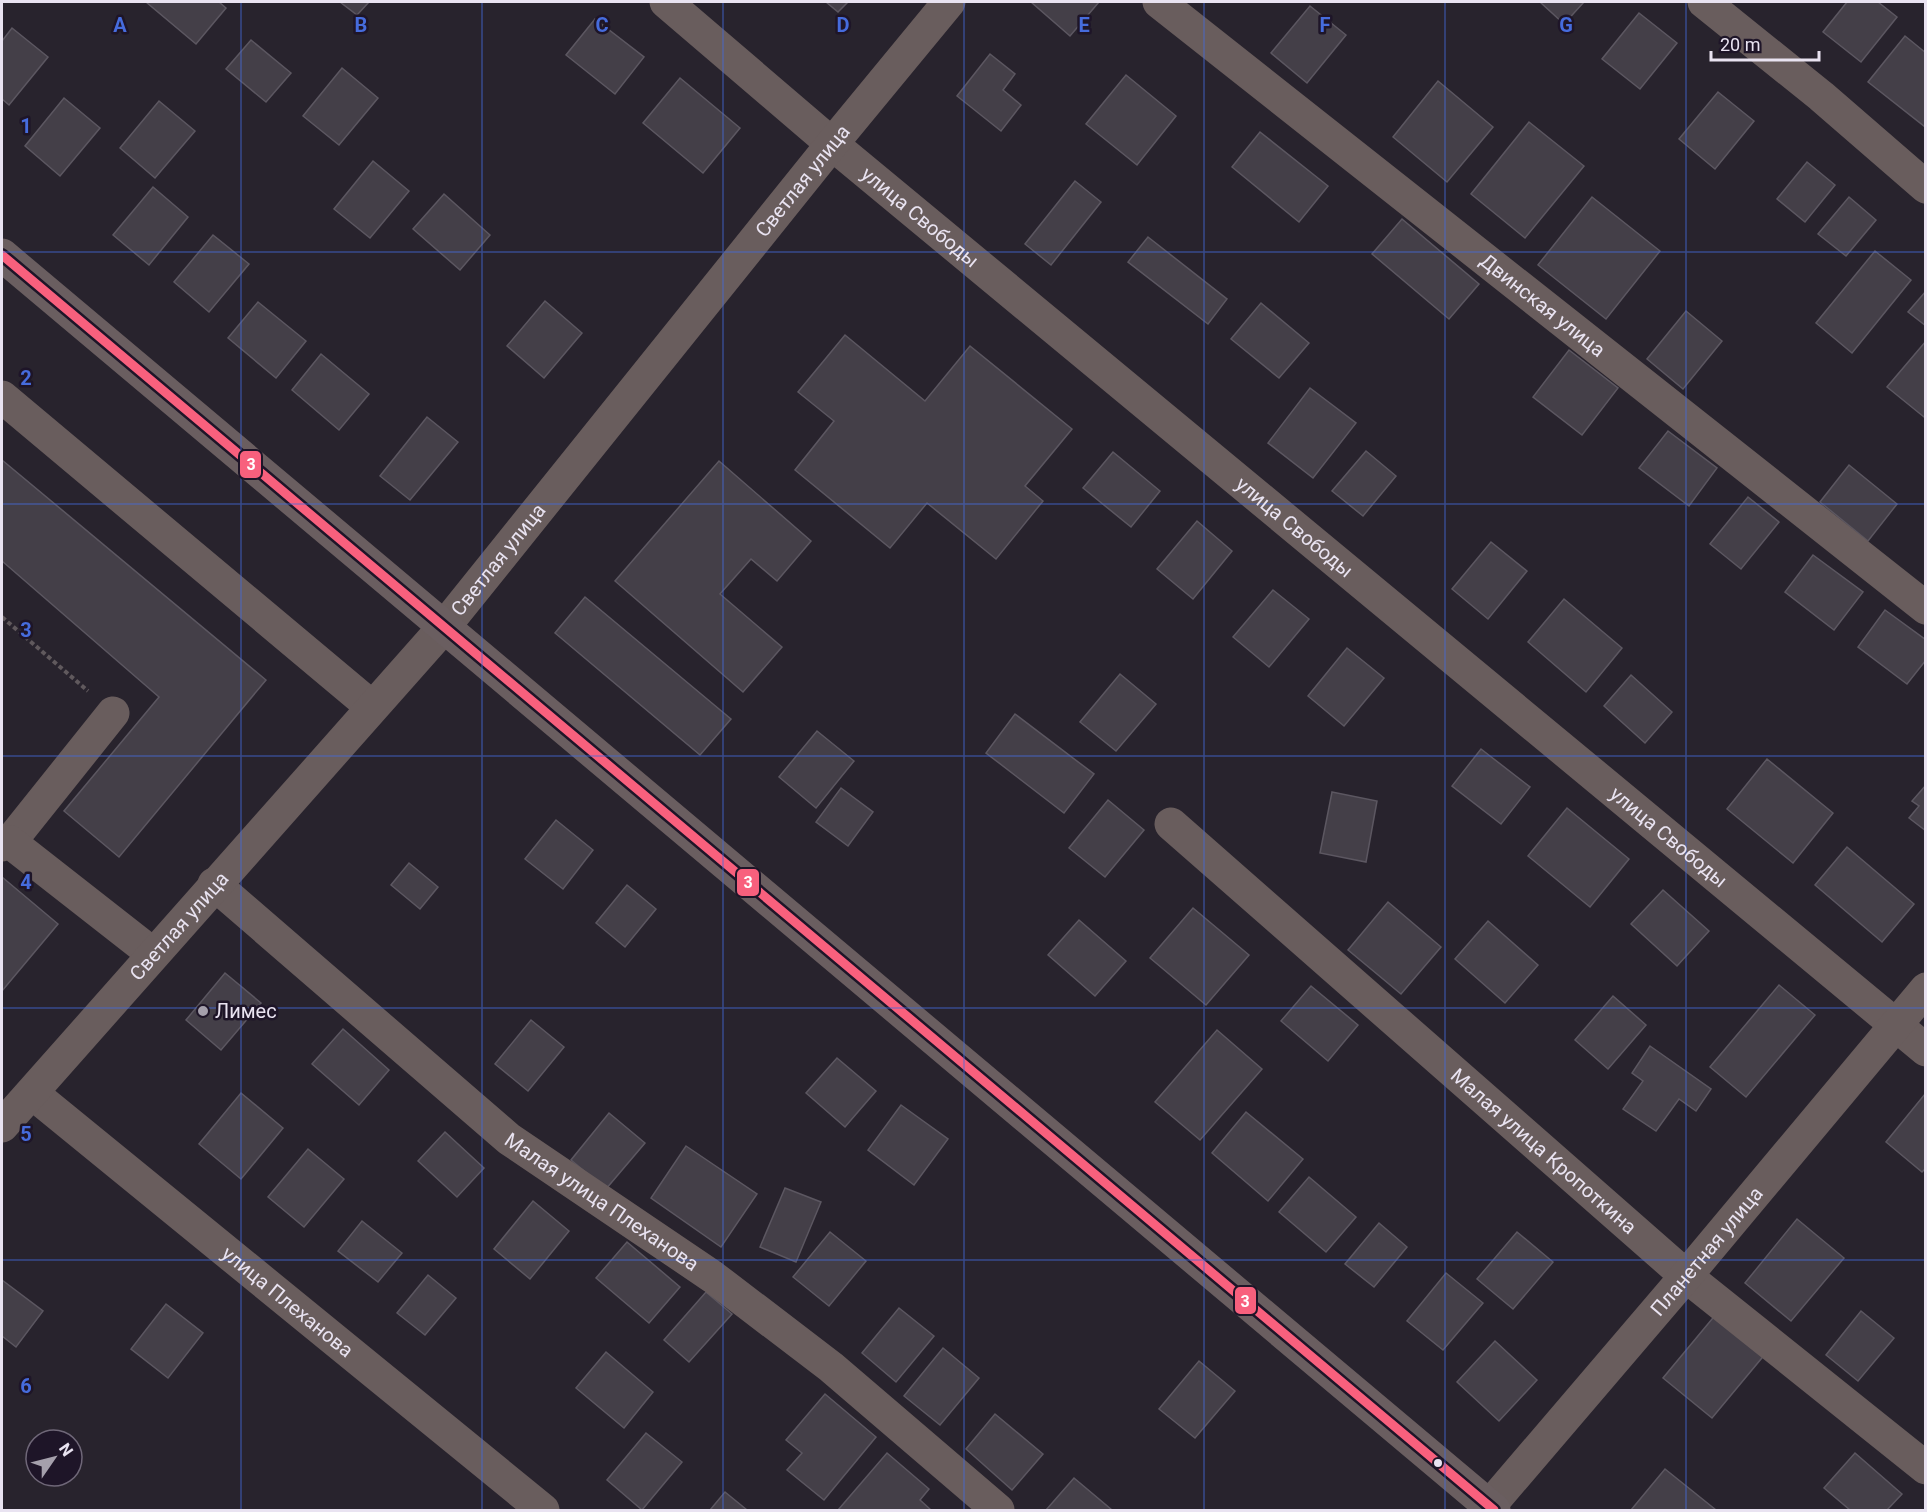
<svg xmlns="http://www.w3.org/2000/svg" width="1927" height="1512" viewBox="0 0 1927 1512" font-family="Roboto,sans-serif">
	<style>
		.building { fill: #443f48; stroke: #5c5761; stroke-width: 1.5 }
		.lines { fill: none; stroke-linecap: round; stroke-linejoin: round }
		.path { stroke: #60595d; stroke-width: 4; stroke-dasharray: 4.5 3; stroke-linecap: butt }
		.minor { stroke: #695d5d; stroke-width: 33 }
		.major { stroke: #6a5e60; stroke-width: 33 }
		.bus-1-casing { stroke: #1e1528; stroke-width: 14 }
		.bus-1 { stroke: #f8607d; stroke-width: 9 }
		.grid { fill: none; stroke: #466cdd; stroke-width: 1.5; stroke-opacity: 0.55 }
		.poi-dot { fill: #a5a0ac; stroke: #1e1528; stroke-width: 2 }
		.bus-dot { fill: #e9e3f1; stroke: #1e1528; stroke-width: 2 }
		.labels { text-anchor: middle; stroke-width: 5; stroke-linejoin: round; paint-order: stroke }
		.street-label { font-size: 20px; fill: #e9e3f1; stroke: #1e1528 }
		.poi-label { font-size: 20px; fill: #e9e3f1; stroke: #1e1528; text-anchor: start }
		.grid-label { font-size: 20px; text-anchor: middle; font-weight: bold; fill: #466cdd; stroke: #1e1528; stroke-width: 5; stroke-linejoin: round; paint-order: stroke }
		.line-badge { stroke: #1e1528; stroke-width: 2 }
		.badge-label { font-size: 16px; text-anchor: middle; font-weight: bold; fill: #fff }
	</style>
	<rect width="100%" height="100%" fill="#28232d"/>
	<!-- building -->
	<g class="building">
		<polygon points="146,2 219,2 226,8 196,44"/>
		<polygon points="340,2 369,2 357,15"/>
		<polygon points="826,2 848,2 838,12"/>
		<polygon points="1031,2 1099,2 1070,36"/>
		<polygon points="1540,2 1584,2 1564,24"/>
		<polygon points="1847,2 1878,2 1897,17 1861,62 1823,32"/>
		<polygon points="1310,6 1346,35 1307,83 1271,53"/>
		<polygon points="1639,13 1677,43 1640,89 1602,59"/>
		<polygon points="595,19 644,57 615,94 566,55"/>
		<polygon points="12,28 48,57 9,105 2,99 2,41"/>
		<polygon points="1905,36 1926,53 1926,125 1924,126 1868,82"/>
		<polygon points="251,40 291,73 266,102 226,69"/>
		<polygon points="990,54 1015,74 1003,90 1021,105 1001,131 957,96"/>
		<polygon points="342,68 378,98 339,145 303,116"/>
		<polygon points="1126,75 1176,116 1137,165 1086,124"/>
		<polygon points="680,78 740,128 703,173 643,123"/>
		<polygon points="1438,81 1493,127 1447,182 1393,137"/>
		<polygon points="1718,92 1754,121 1715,169 1679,139"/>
		<polygon points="64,98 100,128 60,176 25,146"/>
		<polygon points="159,101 195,131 155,178 120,148"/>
		<polygon points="1529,122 1584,166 1525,238 1471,194"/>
		<polygon points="1260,132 1328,186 1299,222 1232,167"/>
		<polygon points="373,161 409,191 370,238 334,209"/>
		<polygon points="1807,162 1835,185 1805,222 1777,199"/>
		<polygon points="1075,181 1101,202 1051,265 1025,244"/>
		<polygon points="153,187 188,217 149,265 113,235"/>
		<polygon points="444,194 490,235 460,270 413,229"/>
		<polygon points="1592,197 1660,251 1606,319 1538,265"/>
		<polygon points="1849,197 1876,220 1846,256 1818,234"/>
		<polygon points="1402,219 1479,284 1449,319 1372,254"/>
		<polygon points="213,235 249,264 209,312 174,282"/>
		<polygon points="1148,237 1227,299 1208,324 1128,262"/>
		<polygon points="1875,251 1911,280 1852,353 1816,323"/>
		<polygon points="1926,291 1926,326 1908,312"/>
		<polygon points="545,301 582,333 544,378 507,346"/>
		<polygon points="258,302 306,341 276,378 228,338"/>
		<polygon points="1261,303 1309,343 1279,378 1231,339"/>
		<polygon points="1686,311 1722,341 1683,389 1647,359"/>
		<polygon points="845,335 925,401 970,346 1072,429 1025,486 1043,501 996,559 927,503 890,548 795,470 834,421 798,392"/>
		<polygon points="1926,341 1926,414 1924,417 1887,387"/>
		<polygon points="1569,350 1618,388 1582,435 1533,397"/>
		<polygon points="321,354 369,394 339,430 292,390"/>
		<polygon points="1310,388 1356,423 1313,478 1268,443"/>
		<polygon points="427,417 458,442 410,500 380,476"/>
		<polygon points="1668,431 1717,468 1689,506 1639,468"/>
		<polygon points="1366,451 1396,476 1363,516 1332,491"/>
		<polygon points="1113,452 1160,491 1131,527 1083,488"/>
		<polygon points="2,460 266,680 119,857 64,811 159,697 2,561"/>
		<polygon points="719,461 811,541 777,581 751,559 720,594 782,647 743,692 615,581"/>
		<polygon points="1849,465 1897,504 1868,541 1820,502"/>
		<polygon points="1748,497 1779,522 1741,569 1710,544"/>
		<polygon points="1197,521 1232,551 1193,599 1157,569"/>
		<polygon points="1491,542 1527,571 1488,619 1452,589"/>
		<polygon points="1813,555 1863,592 1834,630 1785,592"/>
		<polygon points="1273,590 1309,619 1269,667 1233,637"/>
		<polygon points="585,597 731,719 700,755 555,633"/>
		<polygon points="1564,599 1622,648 1586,692 1528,642"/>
		<polygon points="1885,610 1926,640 1926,660 1907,684 1858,647"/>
		<polygon points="1347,648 1384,678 1344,726 1308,696"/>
		<polygon points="1120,674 1156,704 1116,751 1080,722"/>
		<polygon points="1631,675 1672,712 1645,743 1604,706"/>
		<polygon points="1015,714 1094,774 1064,813 986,753"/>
		<polygon points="817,731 854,761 816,808 779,777"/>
		<polygon points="1481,749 1530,787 1501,824 1452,786"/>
		<polygon points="1767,759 1833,813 1793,863 1727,809"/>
		<polygon points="1926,785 1926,831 1909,818 1919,806 1912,801"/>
		<polygon points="841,788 873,812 848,846 816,822"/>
		<polygon points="1332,792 1377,801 1366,862 1320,853"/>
		<polygon points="1108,800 1144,830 1105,877 1069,848"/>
		<polygon points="1567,808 1629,859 1590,907 1528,856"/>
		<polygon points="556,820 593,850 563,889 525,859"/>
		<polygon points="1847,847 1914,904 1882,942 1815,885"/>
		<polygon points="409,863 438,887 420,909 391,885"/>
		<polygon points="2,877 58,924 2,991"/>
		<polygon points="627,885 656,909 625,947 596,923"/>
		<polygon points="1663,890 1709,931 1677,966 1631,924"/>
		<polygon points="1388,902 1441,947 1401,994 1348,950"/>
		<polygon points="1193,908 1249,955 1206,1005 1150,958"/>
		<polygon points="1079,920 1126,961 1095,996 1048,955"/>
		<polygon points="1488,921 1538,965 1505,1003 1455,959"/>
		<polygon points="225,973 261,1003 221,1050 186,1020"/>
		<polygon points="1779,985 1815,1015 1746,1097 1710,1067"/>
		<polygon points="1311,986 1358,1025 1328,1061 1281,1021"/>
		<polygon points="1613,996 1646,1025 1608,1069 1575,1040"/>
		<polygon points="531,1020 564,1047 528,1091 495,1064"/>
		<polygon points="343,1029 389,1070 359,1105 312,1064"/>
		<polygon points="1217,1030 1262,1069 1200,1140 1155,1102"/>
		<polygon points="1650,1046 1711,1089 1696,1111 1679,1099 1656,1131 1623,1109 1643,1081 1632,1073"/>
		<polygon points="837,1058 876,1091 845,1127 806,1093"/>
		<polygon points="241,1093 283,1128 241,1179 199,1144"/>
		<polygon points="1925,1094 1926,1168 1922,1172 1886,1142"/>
		<polygon points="901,1105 948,1139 914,1185 868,1150"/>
		<polygon points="1246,1112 1303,1159 1268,1201 1212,1153"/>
		<polygon points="609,1113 645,1143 606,1189 571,1160"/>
		<polygon points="445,1132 484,1168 457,1197 418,1161"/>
		<polygon points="686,1146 757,1194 721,1247 651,1198"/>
		<polygon points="308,1149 344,1179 304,1227 268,1197"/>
		<polygon points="1309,1177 1356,1217 1326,1252 1279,1212"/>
		<polygon points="785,1188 821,1202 796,1262 760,1247"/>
		<polygon points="533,1201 569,1231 530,1279 494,1249"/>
		<polygon points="1797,1219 1844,1258 1791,1321 1745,1283"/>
		<polygon points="362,1221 402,1253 378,1282 338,1251"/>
		<polygon points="1379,1223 1407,1247 1374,1287 1345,1264"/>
		<polygon points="830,1232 866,1261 829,1306 793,1277"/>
		<polygon points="1517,1232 1553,1262 1513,1309 1477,1279"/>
		<polygon points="627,1242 680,1287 649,1323 596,1278"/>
		<polygon points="1446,1273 1483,1303 1443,1350 1407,1321"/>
		<polygon points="428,1275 456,1298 425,1335 397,1313"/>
		<polygon points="2,1280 43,1311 16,1347 2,1336"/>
		<polygon points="706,1292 732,1314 689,1362 664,1340"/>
		<polygon points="166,1304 203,1333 168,1378 131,1349"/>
		<polygon points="899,1308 934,1336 896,1382 862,1353"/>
		<polygon points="1861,1311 1894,1338 1858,1381 1826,1355"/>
		<polygon points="1717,1313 1766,1353 1712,1418 1663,1378"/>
		<polygon points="1495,1341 1537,1380 1499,1421 1457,1382"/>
		<polygon points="943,1348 979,1378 940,1425 904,1396"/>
		<polygon points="606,1352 653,1392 624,1428 576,1388"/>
		<polygon points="1199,1361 1235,1391 1195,1438 1159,1409"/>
		<polygon points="825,1394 876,1437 824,1500 787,1470 802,1453 786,1440"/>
		<polygon points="995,1414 1043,1454 1012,1490 966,1449"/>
		<polygon points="646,1433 682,1462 642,1510 607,1480"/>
		<polygon points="887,1453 929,1489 920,1500 931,1510 838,1510"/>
		<polygon points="1855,1453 1902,1494 1887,1510 1850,1510 1824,1488"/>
		<polygon points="1665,1469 1716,1510 1631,1510"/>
		<polygon points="1074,1478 1112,1510 1046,1510"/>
		<polygon points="725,1492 747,1510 710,1510"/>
	</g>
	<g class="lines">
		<!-- path -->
		<polyline class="path" points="2,617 88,691"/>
		<!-- minor -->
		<g class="minor">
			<path id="s1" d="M666 2 832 144 1926 1050"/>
			<path id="s2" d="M1159 2 1926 608"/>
			<polyline points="1704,2 1821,96 1926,187"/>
			<polyline points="2,397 372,707"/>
			<path id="s3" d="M1171 824 1686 1276 1926 1468"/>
			<polyline points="10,842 113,713"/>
			<polyline points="2,845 10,842 153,954"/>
			<path id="s4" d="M214 884 509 1139 713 1277 831 1367 998 1510"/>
			<path id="s5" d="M32 1093 543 1510"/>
			<path id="s6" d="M2 1126 444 627 832 144 949 2"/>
			<path id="s7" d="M1486 1510 1686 1276 1926 989"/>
		</g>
		<!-- major -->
		<polyline class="major" points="2,255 1494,1510"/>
		<!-- bus-1 casing -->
		<g class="bus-1-casing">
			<polyline id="bus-1" points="2,255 1494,1510"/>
		</g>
		<!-- bus-1 -->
		<use href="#bus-1" class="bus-1"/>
	</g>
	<!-- grid -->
	<path class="grid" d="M241 2V1510M482 2V1510M723 2V1510M964 2V1510M1204 2V1510M1445 2V1510M1686 2V1510M2 252H1926M2 504H1926M2 756H1926M2 1008H1926M2 1260H1926"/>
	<!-- markers -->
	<circle class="poi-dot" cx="203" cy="1011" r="6"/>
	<circle class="bus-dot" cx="1438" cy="1463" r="5"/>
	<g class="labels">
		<!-- street labels -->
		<g class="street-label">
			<text dy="7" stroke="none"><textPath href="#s6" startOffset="1239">Светлая улица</textPath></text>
			<text dy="7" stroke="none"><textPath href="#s1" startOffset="333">улица Свободы</textPath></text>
			<text dy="7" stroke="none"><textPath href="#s2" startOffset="489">Двинская улица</textPath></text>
			<text dy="7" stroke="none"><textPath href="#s1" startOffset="819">улица Свободы</textPath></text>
			<text dy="7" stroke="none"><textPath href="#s6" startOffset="753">Светлая улица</textPath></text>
			<text dy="7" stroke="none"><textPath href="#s1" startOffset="1305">улица Свободы</textPath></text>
			<text dy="7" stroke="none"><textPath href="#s6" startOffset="267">Светлая улица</textPath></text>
			<text dy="7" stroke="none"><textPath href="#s3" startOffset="496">Малая улица Кропоткина</textPath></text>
			<text dy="7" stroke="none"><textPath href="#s4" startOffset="502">Малая улица Плеханова</textPath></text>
			<text dy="7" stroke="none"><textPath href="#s7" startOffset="340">Планетная улица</textPath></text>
			<text dy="7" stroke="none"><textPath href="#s5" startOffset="330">улица Плеханова</textPath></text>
		</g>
		<!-- poi labels -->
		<g class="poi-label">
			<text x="215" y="1018">Лимес</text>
		</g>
	</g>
	<g class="grid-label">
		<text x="120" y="32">A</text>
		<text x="361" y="32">B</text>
		<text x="602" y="32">C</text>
		<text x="843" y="32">D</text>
		<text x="1084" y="32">E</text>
		<text x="1325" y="32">F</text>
		<text x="1566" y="32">G</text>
		<text x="26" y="133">1</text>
		<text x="26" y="385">2</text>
		<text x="26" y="637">3</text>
		<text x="26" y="889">4</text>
		<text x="26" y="1141">5</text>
		<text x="26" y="1393">6</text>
	</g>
	<g class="line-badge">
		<rect x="239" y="450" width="23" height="29" rx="6" fill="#f8607d"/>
		<rect x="736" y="868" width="24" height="29" rx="6" fill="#f8607d"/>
		<rect x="1234" y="1286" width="23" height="29" rx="6" fill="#f8607d"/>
	</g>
	<g class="badge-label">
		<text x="251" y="470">3</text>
		<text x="748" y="888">3</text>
		<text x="1245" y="1307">3</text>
	</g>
	<!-- border -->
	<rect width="1927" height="1512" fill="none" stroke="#e9e3f1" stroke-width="6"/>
	<!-- north arrow -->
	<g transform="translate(54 1458) rotate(55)"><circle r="28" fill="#1e1528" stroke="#6f6778" stroke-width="1.5"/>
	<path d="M0-4.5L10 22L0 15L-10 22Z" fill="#a5a0ac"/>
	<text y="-9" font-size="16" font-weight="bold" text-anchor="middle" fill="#e9e3f1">N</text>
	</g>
	<!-- scale -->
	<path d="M1711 51v9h108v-9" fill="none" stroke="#e9e3f1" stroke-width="3"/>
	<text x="1720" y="51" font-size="18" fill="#e9e3f1" stroke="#1e1528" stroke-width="4.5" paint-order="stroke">20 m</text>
</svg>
